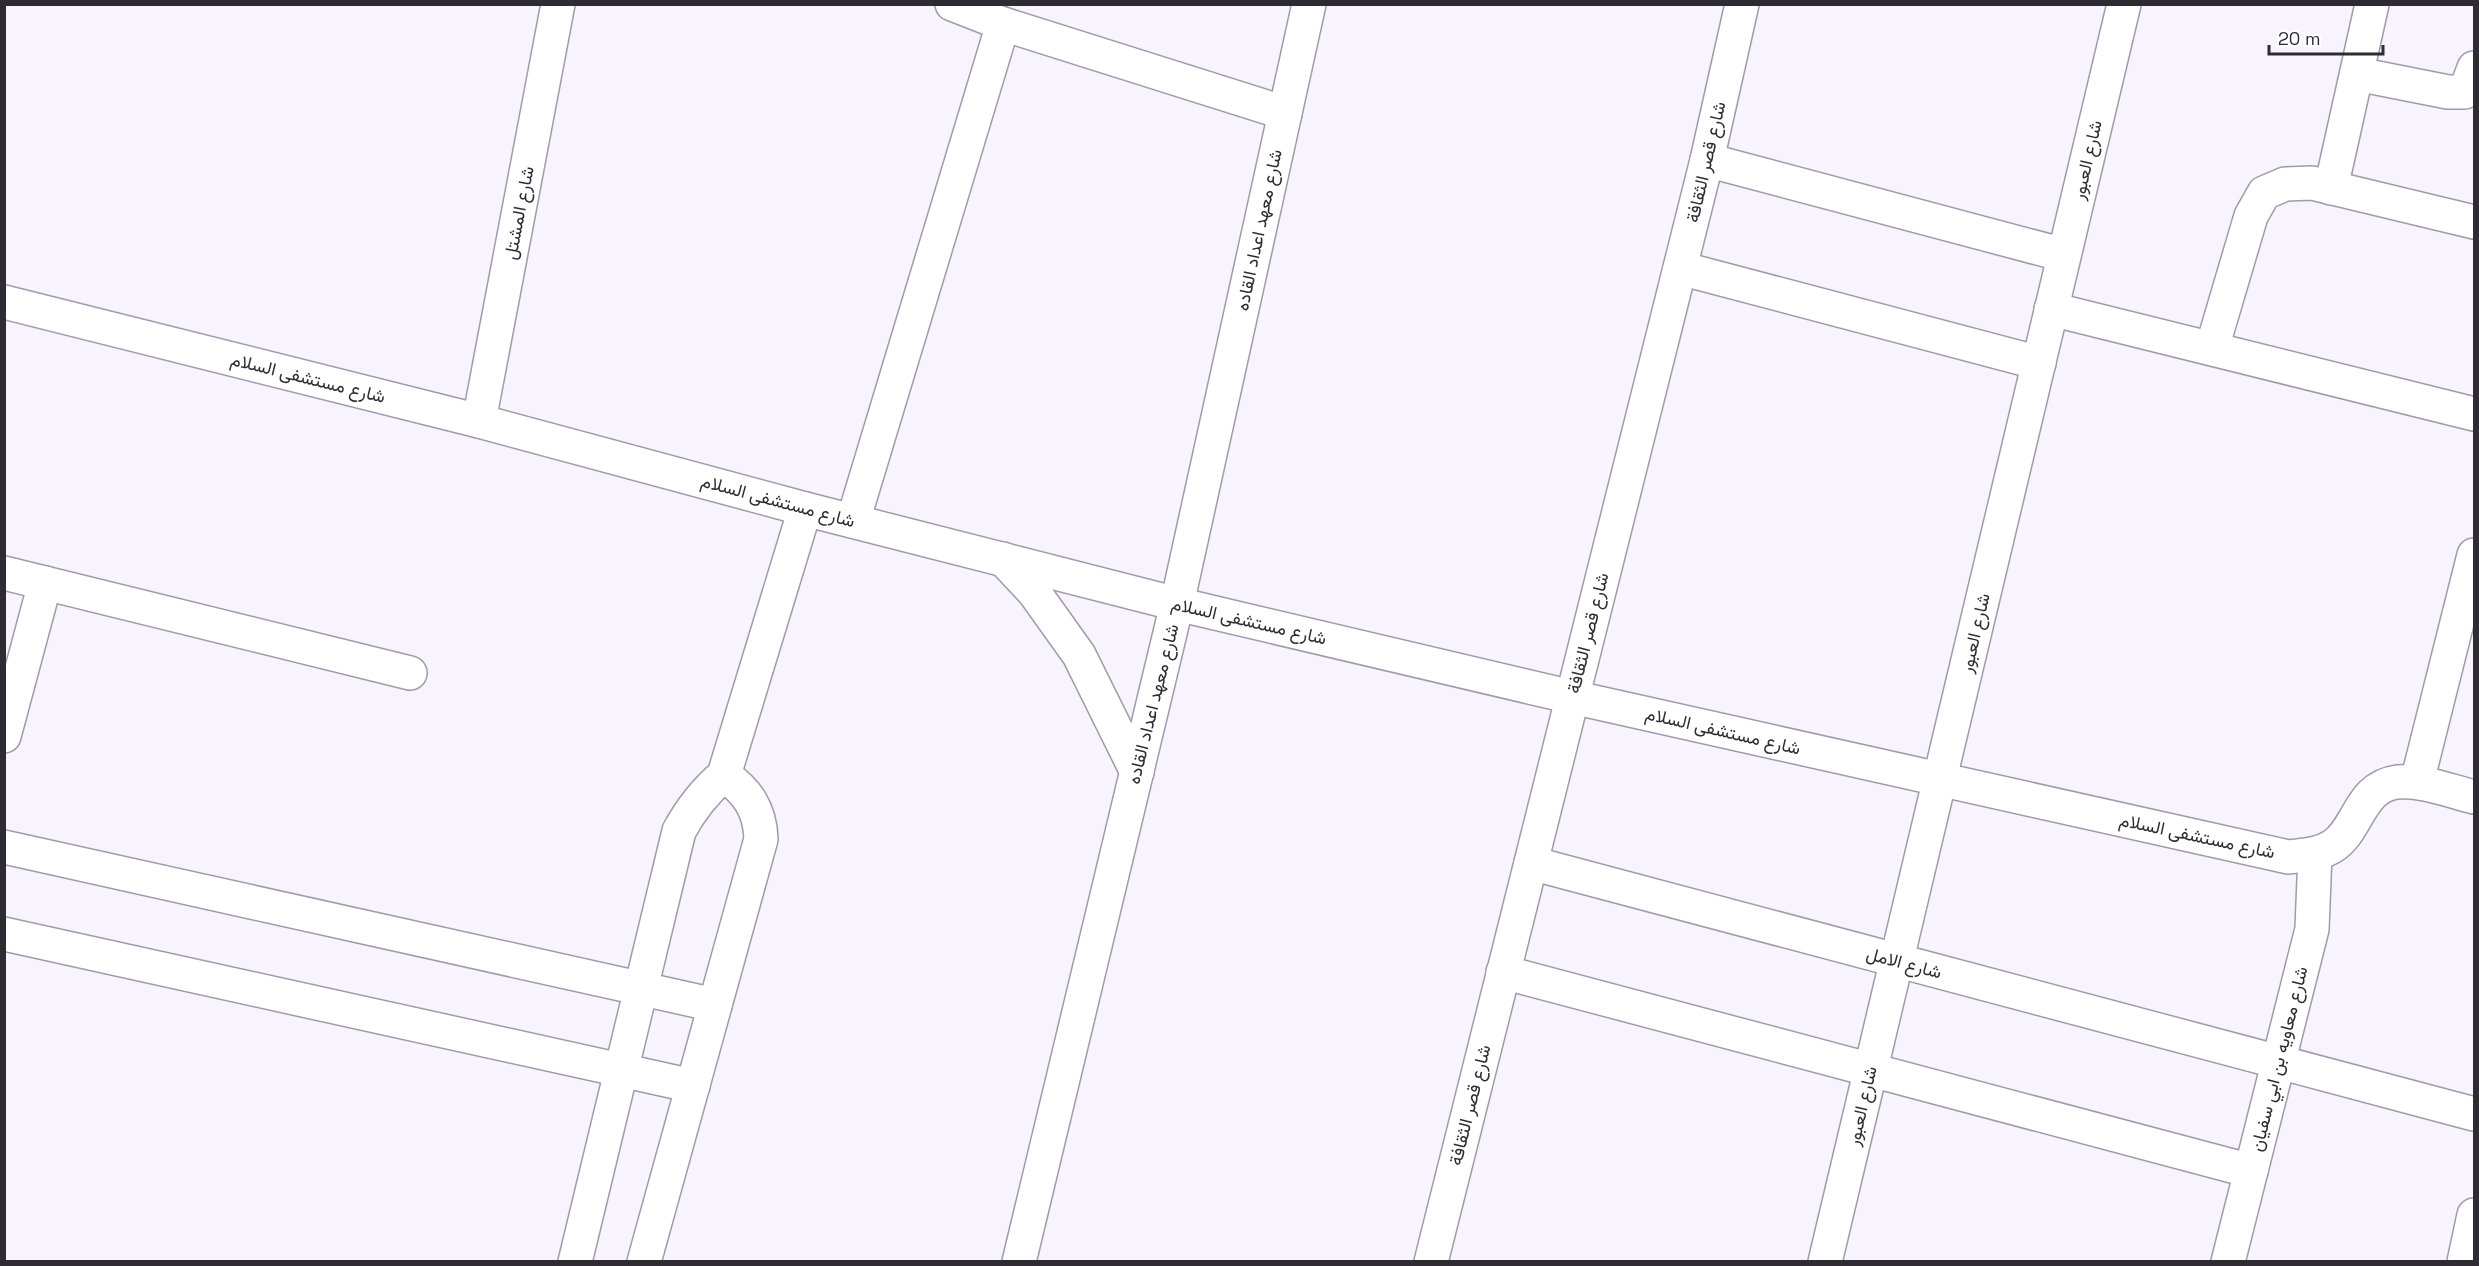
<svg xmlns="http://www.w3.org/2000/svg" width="2479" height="1266" viewBox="0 0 2479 1266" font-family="'Space Grotesk',Vazirmatn,sans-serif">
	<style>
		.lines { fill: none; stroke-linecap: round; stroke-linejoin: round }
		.minor-casing { stroke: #a299ac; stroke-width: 36 }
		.minor { stroke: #fff; stroke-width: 33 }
		.labels { text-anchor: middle; stroke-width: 4.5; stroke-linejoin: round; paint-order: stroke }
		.street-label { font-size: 18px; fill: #2f2b33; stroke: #fff }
	</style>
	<rect width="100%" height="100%" fill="#f8f4fd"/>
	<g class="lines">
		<!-- minor casing -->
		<g class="minor-casing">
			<g id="minor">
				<polyline points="952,4 1003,24 1285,113"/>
				<polyline points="2357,74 2448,92 2465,92 2474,68"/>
				<polyline points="1707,160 2064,255"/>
				<polyline points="2331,188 2372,4"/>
				<polyline points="1680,268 2039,363"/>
				<path d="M4 302 479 421 805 509 1177 604 1572 697 2288 857C2304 855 2319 855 2333 846 2359 829 2359 787 2397 782 2423 780 2450 791 2474 797"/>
				<polyline points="2051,309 2474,414"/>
				<polyline points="2212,348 2251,216 2264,193 2285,184 2312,183 2474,222"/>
				<polyline points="479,421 558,4"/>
				<polyline points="853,521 1003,24"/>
				<polyline points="1003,559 1034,592 1079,655 1137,772"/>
				<polyline points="4,573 410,673"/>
				<polyline points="4,736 45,583"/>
				<polyline points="2417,782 2474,555"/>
				<polyline points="4,847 715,1005"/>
				<polyline points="1531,863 2474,1114"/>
				<polyline points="4,934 693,1086"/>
				<polyline points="1503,972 2251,1171"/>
				<path d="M575 1262 679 831C691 809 705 791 724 775L805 509"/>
				<path d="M644 1262 761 839C760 809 747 791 724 775"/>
				<polyline points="1019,1262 1177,604 1309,4"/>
				<polyline points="1431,1262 1707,160 1742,4"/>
				<polyline points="1825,1262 2124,4"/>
				<polyline points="2228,1262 2312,929 2315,854"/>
				<polyline points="2464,1262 2474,1215"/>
			</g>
		</g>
		<!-- minor -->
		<use href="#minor" class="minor"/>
	</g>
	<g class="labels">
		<!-- street labels -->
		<g class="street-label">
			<text transform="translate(2087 160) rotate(-77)" y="6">شارع العبور</text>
			<text transform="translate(1706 162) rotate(-77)" y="6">شارع قصر الثقافة</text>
			<text transform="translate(519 213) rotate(-79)" y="6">شارع المشتل</text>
			<text transform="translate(1259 230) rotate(-78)" y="6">شارع معهد اعداد القاده</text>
			<text transform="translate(308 378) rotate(14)" y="6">شارع مستشفى السلام</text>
			<text transform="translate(778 501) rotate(15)" y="6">شارع مستشفى السلام</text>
			<text transform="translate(1249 621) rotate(13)" y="6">شارع مستشفى السلام</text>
			<text transform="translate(1588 633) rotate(-76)" y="6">شارع قصر الثقافة</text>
			<text transform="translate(1975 633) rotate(-77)" y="6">شارع العبور</text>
			<text transform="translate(1153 704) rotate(-76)" y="6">شارع معهد اعداد القاده</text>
			<text transform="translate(1723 731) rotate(13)" y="6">شارع مستشفى السلام</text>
			<text transform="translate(2197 836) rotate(12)" y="6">شارع مستشفى السلام</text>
			<text transform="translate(1904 963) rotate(15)" y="6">شارع الامل</text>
			<text transform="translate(2279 1059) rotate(-76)" y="6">شارع معاويه بن ابي سفيان</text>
			<text transform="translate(1470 1105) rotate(-76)" y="6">شارع قصر الثقافة</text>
			<text transform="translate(1862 1106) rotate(-77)" y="6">شارع العبور</text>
		</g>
	</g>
	<!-- border -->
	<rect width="2479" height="1266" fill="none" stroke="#2f2b33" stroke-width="12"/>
	<!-- scale -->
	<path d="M2269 45v9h114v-9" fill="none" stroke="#2f2b33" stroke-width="3"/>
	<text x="2278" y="45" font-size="18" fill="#2f2b33" stroke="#ffffff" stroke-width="4.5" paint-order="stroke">20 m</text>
</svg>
